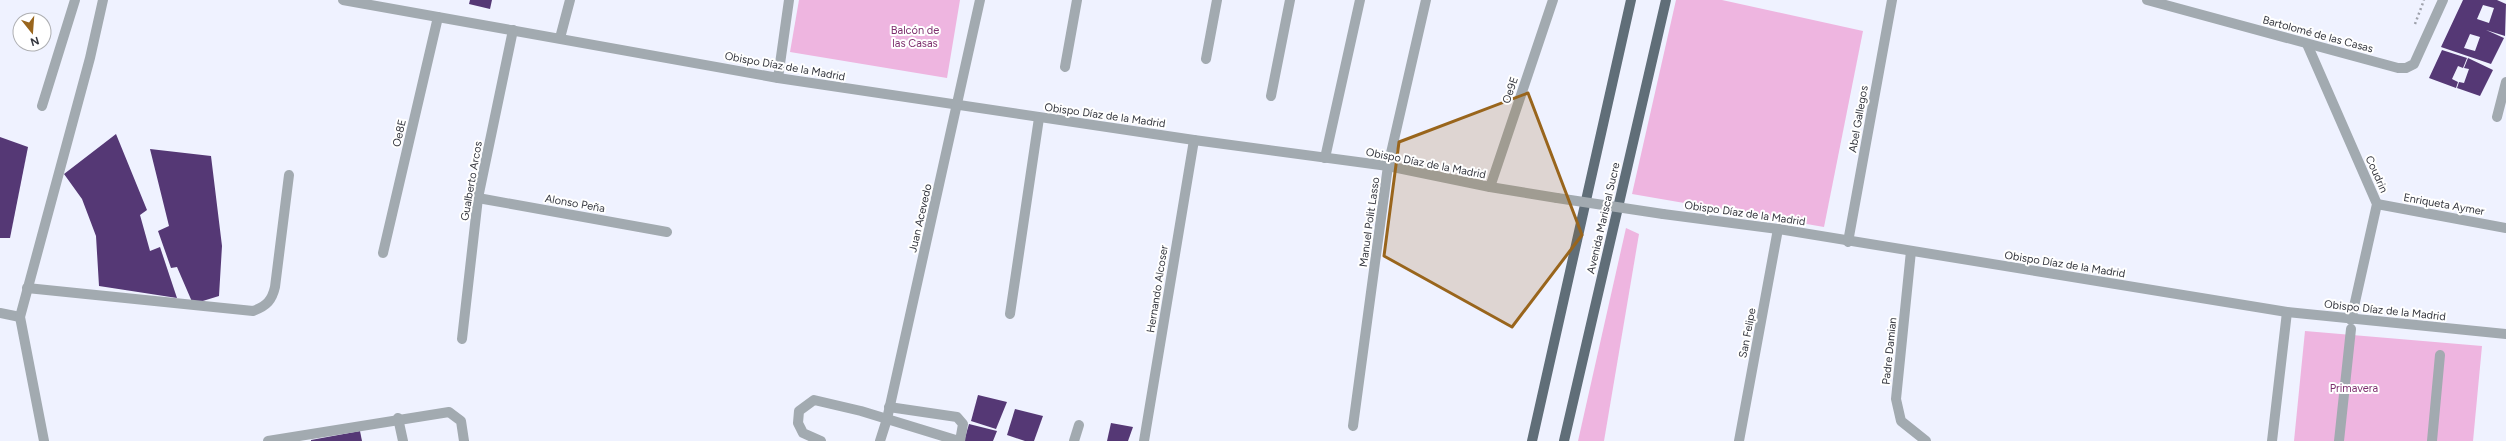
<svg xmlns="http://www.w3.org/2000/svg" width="2506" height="441" viewBox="0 0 2506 441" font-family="Figtree,sans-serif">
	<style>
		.green { fill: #eeb5e0 }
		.building { fill: #553875; fill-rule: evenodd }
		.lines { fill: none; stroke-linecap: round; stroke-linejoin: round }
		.path { stroke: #9ea1ab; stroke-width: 2.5; stroke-dasharray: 2 3; stroke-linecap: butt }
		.minor { stroke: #a2aab0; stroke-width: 10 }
		.major { stroke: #606e78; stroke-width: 10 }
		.minor-bridge { stroke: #a2aab0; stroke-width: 10 }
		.marked { fill: #99651c; fill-opacity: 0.2; stroke: #99651c; stroke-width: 3; stroke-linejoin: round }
		.labels { text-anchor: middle; stroke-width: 4; stroke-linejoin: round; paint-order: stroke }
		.park-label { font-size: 11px; fill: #7d306e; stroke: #fff }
		.street-label { font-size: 11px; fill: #35373f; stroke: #fff }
	</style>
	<rect width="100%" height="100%" fill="#eff2ff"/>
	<!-- green -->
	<g class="green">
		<polygon points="799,0 960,0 947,78 790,52"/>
		<polygon points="1676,0 1722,0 1863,31 1824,227 1632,194"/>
		<polygon points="1626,228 1639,234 1604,441 1578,441"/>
		<polygon points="2305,331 2482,346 2473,441 2294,441"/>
	</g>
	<!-- building -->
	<g class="building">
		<polygon points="470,0 492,0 490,9 469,4"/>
		<path d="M2463 0H2497L2506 4 2505 36 2486 30 2504 38 2491 64 2441 47ZM2483 5 2494 8 2489 23 2477 19ZM2470 34 2480 37 2475 51 2464 48Z"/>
		<polygon points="2442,50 2467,58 2463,68 2458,66 2452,79 2458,82 2456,88 2429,78"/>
		<polygon points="2468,58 2493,70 2480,96 2457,88 2459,82 2464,83 2469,69 2464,68"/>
		<polygon points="116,134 147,210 140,215 150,251 160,247 177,298 99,286 96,236 82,199 64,174"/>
		<polygon points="0,137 28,147 10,238 0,238"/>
		<polygon points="150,149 211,156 222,246 219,296 193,304 177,267 171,268 158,231 169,226"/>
		<polygon points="978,395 1007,402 996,429 971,421"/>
		<polygon points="1015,409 1043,416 1034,441 1025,441 1007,435"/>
		<polygon points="1111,423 1133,427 1128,441 1107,441"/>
		<polygon points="969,424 997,431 993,441 964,441"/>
		<polygon points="360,431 362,441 311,441 311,440"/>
	</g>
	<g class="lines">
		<!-- path -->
		<polyline class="path" points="2415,24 2424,0"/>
		<!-- minor -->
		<g class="minor">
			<polyline points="343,0 778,78 1194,140 1388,166 1490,187 1557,198"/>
			<polyline points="2147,0 2398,68 2406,68 2414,64 2443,0"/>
			<polyline points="560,38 570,0"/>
			<polyline points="2307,44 2377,204 2351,320"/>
			<polyline points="1206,59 1217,0"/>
			<polyline points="1065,67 1077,0"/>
			<polyline points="778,78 789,0"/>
			<polyline points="1271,96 1290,0"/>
			<polyline points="42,106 75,0"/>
			<polyline points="2497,117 2506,82"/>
			<polyline points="1325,158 1360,0"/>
			<polyline points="1490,187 1553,0"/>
			<polyline points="478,198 667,232"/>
			<polyline points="2377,204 2506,228"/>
			<polyline points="1663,214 1778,229 2287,312 2506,334"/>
			<polyline points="1848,242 1892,0"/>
			<polyline points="1911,251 1896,399 1901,421 1926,441"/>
			<polyline points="383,253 438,17"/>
			<path d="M27 288 253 311C267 306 272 300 275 287L289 175"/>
			<polyline points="0,313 20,317"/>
			<polyline points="1010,314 1039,118"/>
			<polyline points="462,339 478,198 513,30"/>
			<polyline points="889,407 957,417 963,424 960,441"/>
			<polyline points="398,418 403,441"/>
			<polyline points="1353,426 1388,166 1426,0"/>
			<polyline points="44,441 20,317 90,58 103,0"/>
			<polyline points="268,441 449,412 461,421 464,441"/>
			<polyline points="821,441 803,433 798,423 799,411 814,400 861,411 959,441"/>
			<polyline points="880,441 887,419 980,0"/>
			<polyline points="1074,441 1079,425"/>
			<polyline points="1144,441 1194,140"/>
			<polyline points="1739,441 1778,229"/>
			<polyline points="2272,441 2287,312"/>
			<polyline points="2339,441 2351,329"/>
			<polyline points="2432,441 2440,355"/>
		</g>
		<!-- major -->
		<g class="major">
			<polyline points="1532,441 1631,0"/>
			<polyline points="1564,441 1666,0"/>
		</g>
		<!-- minor-bridge -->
		<polyline class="minor-bridge" points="1557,198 1663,214"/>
	</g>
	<!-- marked area -->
	<path class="marked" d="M1528 93 1582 235 1512 327 1384 256 1399 142Z"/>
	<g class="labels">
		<!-- park labels -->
		<g class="park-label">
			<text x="915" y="34">Balcón de<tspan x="915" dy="13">las Casas</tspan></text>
			<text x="2354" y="392">Primavera</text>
		</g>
		<!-- street labels -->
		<g class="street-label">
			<text transform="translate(2318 34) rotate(15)" y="4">Bartolomé de las Casas</text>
			<text transform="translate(785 66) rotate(10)" y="4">Obispo Díaz de la Madrid</text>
			<text transform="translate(1510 90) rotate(-71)" y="4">Oe9E</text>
			<text transform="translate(1105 115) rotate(8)" y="4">Obispo Díaz de la Madrid</text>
			<text transform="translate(1858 119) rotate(-80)" y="4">Abel Gallegos</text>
			<text transform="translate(399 133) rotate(-77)" y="4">Oe8E</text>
			<text transform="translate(1426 163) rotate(11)" y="4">Obispo Díaz de la Madrid</text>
			<text transform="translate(2377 174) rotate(66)" y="4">Coudrin</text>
			<text transform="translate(471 181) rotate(-80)" y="4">Gualberto Arcos</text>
			<text transform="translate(575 203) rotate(10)" y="4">Alonso Peña</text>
			<text transform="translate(2444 204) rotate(10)" y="4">Enriqueta Aymer</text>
			<text transform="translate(1745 213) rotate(8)" y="4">Obispo Díaz de la Madrid</text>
			<text transform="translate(920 218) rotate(-77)" y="4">Juan Acevedo</text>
			<text transform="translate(1603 218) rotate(-77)" y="4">Avenida Mariscal Sucre</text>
			<text transform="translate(1369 222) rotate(-82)" y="4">Manuel Polit Lasso</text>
			<text transform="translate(2065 264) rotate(9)" y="4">Obispo Díaz de la Madrid</text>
			<text transform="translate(1157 289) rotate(-81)" y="4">Hernando Alcoser</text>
			<text transform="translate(2385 310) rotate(6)" y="4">Obispo Díaz de la Madrid</text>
			<text transform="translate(1747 333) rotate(-79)" y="4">San Felipe</text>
			<text transform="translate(1889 351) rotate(-84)" y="4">Padre Damian</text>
		</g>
	</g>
	<!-- north arrow -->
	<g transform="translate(32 32) rotate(163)"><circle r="19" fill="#ffffff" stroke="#aeafb2"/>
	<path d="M0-3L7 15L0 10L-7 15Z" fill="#99651c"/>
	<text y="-6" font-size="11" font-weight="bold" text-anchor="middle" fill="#35373f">N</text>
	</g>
</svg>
